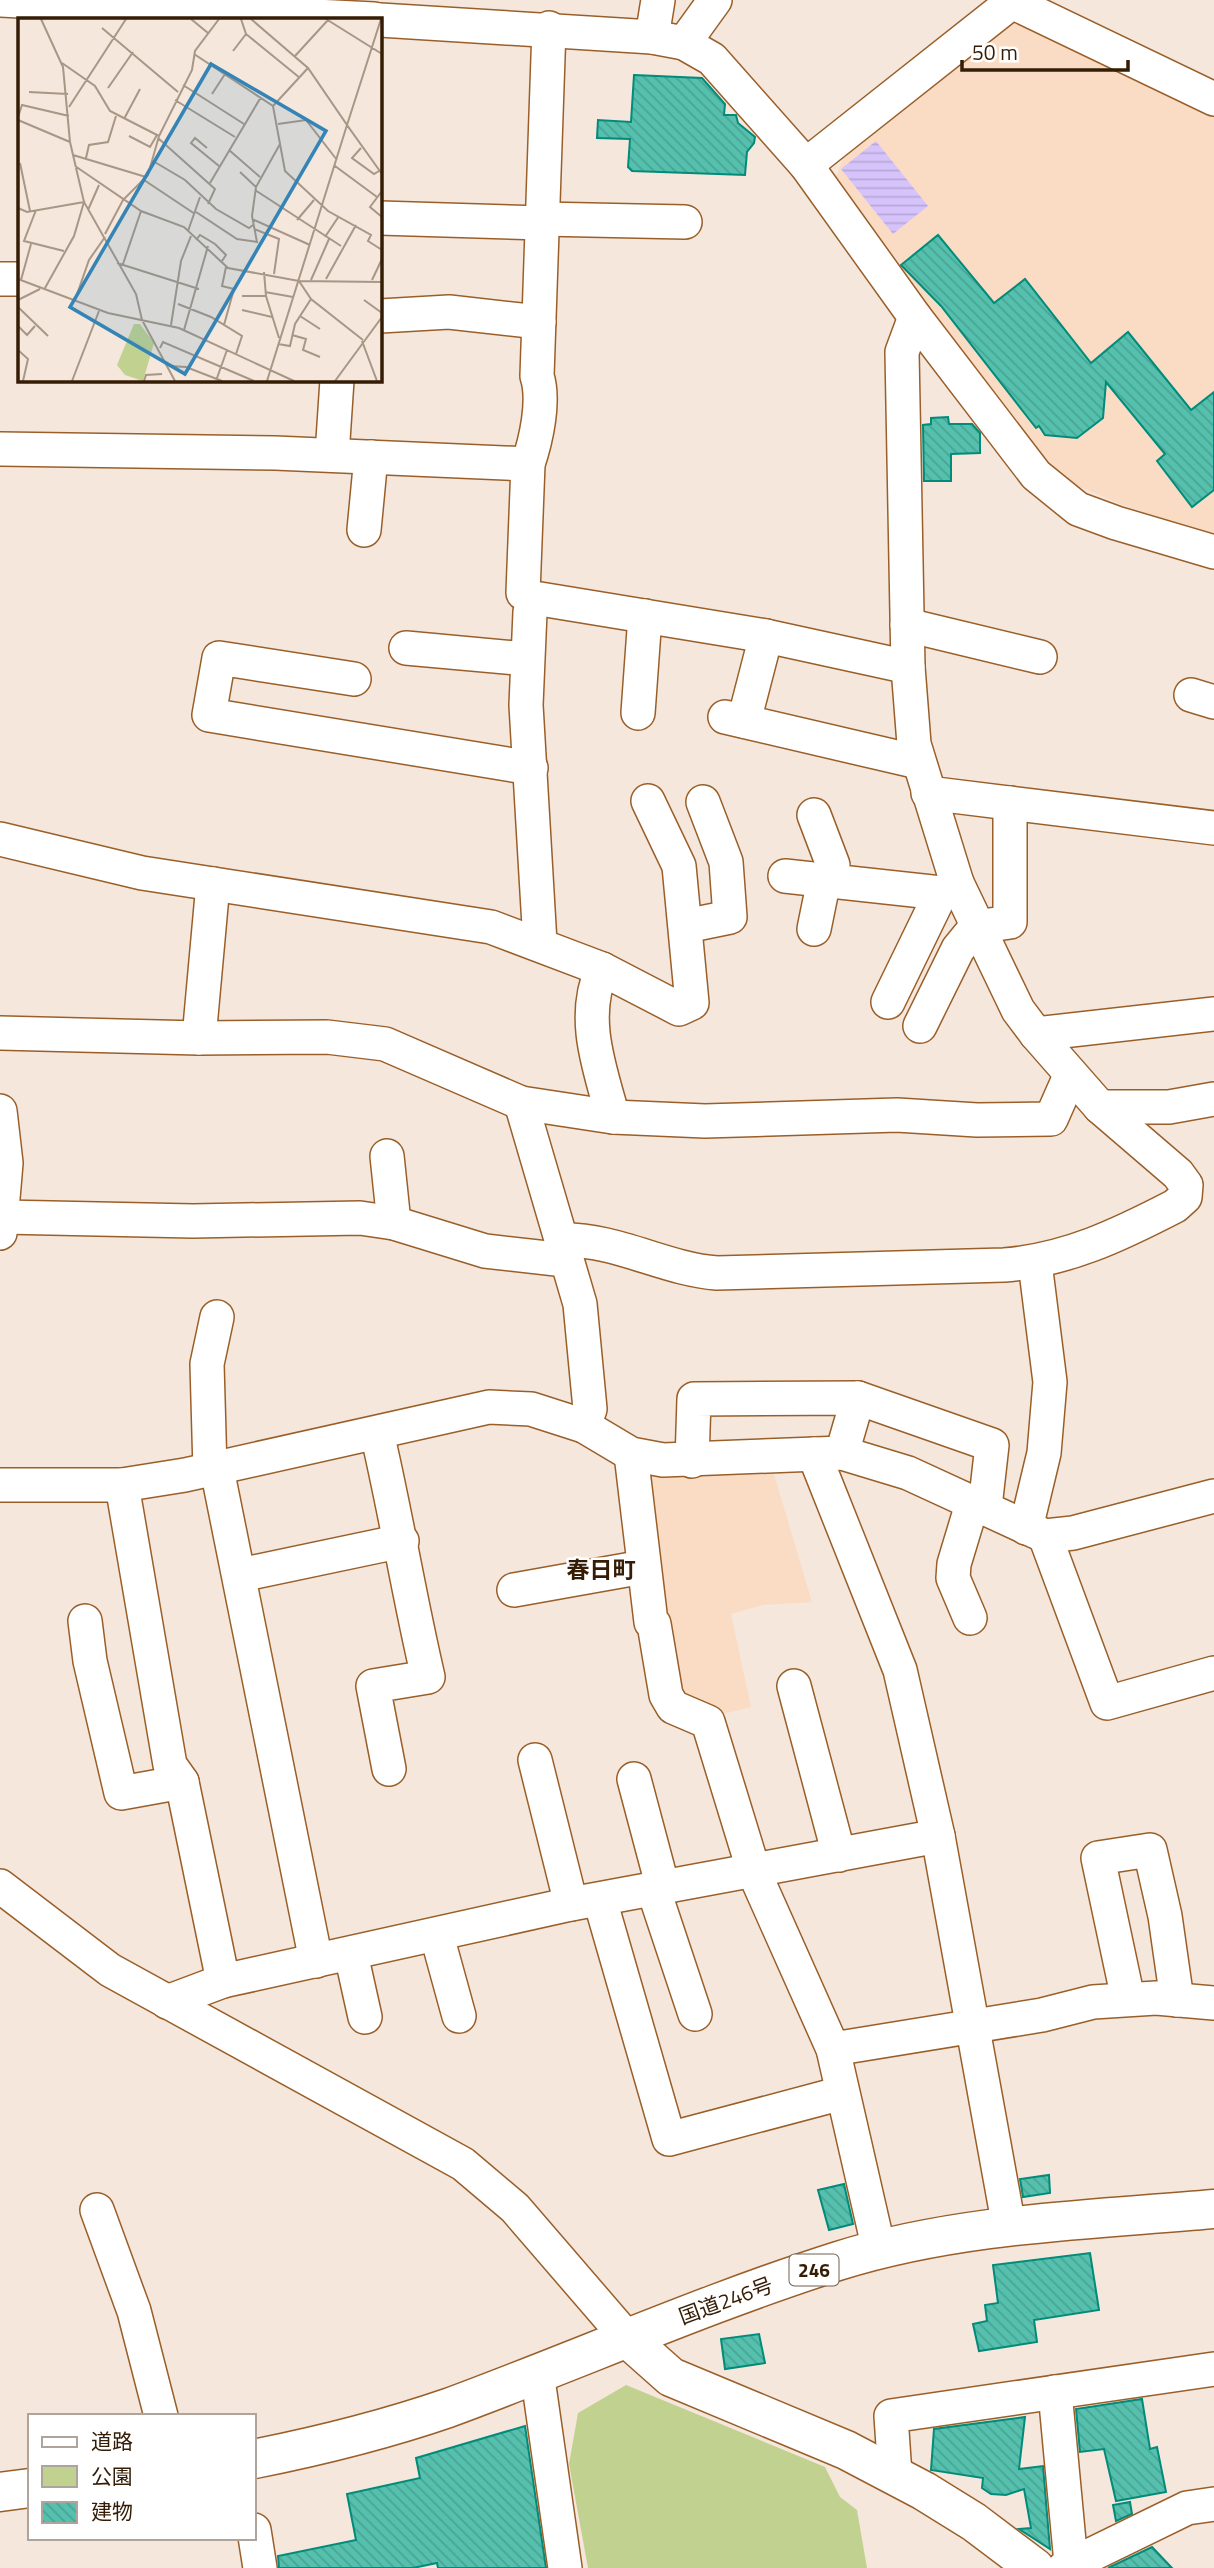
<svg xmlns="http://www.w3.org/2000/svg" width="1214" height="2568" viewBox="0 0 1214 2568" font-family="'Titillium Web','Noto Sans JP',sans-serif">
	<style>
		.built { fill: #fadcc5 }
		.green { fill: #c1d290 }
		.water { fill: url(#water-rules) }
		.building { fill: url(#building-back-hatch); stroke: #028b7a; stroke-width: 2 }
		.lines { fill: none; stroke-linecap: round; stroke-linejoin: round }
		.minor-casing { stroke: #9a5f29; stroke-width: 36 }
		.major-casing { stroke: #9a5f29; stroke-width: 41 }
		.highway-casing { stroke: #9a5f29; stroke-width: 41 }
		.minor { stroke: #fff; stroke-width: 33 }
		.major { stroke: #fff; stroke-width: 38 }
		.highway { stroke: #fff; stroke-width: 38 }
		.labels { text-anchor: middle; stroke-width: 5; stroke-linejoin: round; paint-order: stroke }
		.shield { fill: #fff; stroke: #716050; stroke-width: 2 }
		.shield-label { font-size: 19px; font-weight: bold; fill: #341c05 }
		.street-label { font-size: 21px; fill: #341c05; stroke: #fff }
		.neighbourhood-label { font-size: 23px; font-weight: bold; fill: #341c05; stroke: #fff }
		.inset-road { fill: none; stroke: #a89686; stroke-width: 2 }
		.view { fill: #3584b6; fill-opacity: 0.15; stroke: #3584b6; stroke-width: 3.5 }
		.inset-edge { fill: none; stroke: #341c05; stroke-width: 3.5 }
	</style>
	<defs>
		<pattern id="water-rules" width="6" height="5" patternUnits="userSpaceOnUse" patternTransform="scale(1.75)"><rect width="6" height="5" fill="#d6c3fb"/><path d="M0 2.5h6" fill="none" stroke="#b8a7d6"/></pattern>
		<pattern id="building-back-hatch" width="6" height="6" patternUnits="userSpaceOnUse" patternTransform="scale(1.75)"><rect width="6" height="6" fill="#54c0ad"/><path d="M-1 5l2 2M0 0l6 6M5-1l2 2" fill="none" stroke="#4aa493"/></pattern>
	</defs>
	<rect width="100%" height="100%" fill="#f5e7dc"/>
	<!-- built -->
	<g class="built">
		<polygon points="1022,15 1214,109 1214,537 1182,530 1056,477 965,359 836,177 844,155"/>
		<polygon points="771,1464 812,1602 763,1605 731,1614 751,1707 711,1717 676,1704 646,1468"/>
	</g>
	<!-- green -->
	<polygon class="green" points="626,2385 825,2467 840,2497 857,2510 867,2568 588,2568 569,2464 578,2413"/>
	<!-- water -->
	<polygon class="water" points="876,141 928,206 893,234 841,169"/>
	<!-- building -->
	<g class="building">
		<polygon points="634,75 702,78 725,104 724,115 736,115 738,123 755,137 754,143 747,152 745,175 632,171 628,167 630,139 597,138 598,120 631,122"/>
		<polygon points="938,235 994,303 1025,279 1091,363 1128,332 1191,410 1214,392 1214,490 1192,507 1157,461 1165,454 1106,382 1103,418 1077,438 1045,435 1039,426 1036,428 941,306 901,265"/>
		<polygon points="948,417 949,424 972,424 980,433 980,453 951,454 951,481 924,481 923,425 931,424 931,418"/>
		<polygon points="1049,2175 1050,2193 1023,2197 1020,2179"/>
		<polygon points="844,2184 853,2224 829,2230 818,2190"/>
		<polygon points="1090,2253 1099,2310 1034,2320 1037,2342 979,2351 973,2324 987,2321 985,2305 998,2303 993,2265"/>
		<polygon points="759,2334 765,2363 725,2369 721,2339"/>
		<polygon points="1142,2399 1150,2449 1157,2447 1166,2492 1116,2501 1104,2449 1080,2452 1076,2409"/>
		<polygon points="1025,2417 1019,2469 1043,2466 1050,2549 1019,2529 1031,2528 1024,2489 1006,2495 991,2494 982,2488 983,2478 931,2470 934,2429"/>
		<polygon points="525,2426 546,2568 438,2568 437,2563 413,2568 279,2568 278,2556 356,2540 347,2494 420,2478 416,2458"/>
		<polygon points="1130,2502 1132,2514 1116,2521 1113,2505"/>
		<polygon points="1152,2547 1172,2568 1108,2568"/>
	</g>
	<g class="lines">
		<!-- minor casing -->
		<g class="minor-casing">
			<g id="minor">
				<polyline points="0,0 374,19"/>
				<polyline points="380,20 652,37 684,43 712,59 806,165 915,317 1036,475 1078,509 1116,523 1214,552"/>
				<path d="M549 28 537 376C545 401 536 440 528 464L523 593 534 598 766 636 908 667"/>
				<polyline points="652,37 658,0"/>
				<polyline points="684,43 715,0"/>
				<polyline points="806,165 1012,2 1214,99"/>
				<polyline points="380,218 542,223"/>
				<polyline points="542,219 685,222"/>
				<polyline points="0,279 19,279"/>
				<polyline points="380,316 449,312 539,322"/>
				<polyline points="0,449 275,453 528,464"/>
				<polyline points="332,455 337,380"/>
				<polyline points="364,530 371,457"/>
				<polyline points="534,598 530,612 526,705 540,943"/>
				<polyline points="907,625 1040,657"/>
				<polyline points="406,648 527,659"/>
				<polyline points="354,679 219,658 209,715 531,768"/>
				<polyline points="1191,695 1214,702"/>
				<polyline points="638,713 645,616"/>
				<polyline points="725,717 918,762"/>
				<polyline points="744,721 766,636"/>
				<polyline points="928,793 1214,828"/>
				<polyline points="814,815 833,865 830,881"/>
				<polyline points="0,839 142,873 491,927 602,969 679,1009 692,1003 679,866 648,801"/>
				<polyline points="785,876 941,893"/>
				<polyline points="686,926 730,917 726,862 703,802"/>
				<polyline points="814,929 824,880"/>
				<path d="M602 969C580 1018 600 1069 613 1117"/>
				<polyline points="888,1002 941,893 957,883"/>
				<polyline points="920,1026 958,949 976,927 1010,922 1010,803"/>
				<polyline points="0,1033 199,1038 327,1037 385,1044 521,1103 613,1117 705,1121 897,1115 977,1120 1051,1119 1070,1076"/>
				<polyline points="1036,1034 1214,1014"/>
				<polyline points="199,1038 213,884"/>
				<polyline points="521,1103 580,1304 590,1409 584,1426"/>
				<polyline points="1100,1107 1169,1107 1214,1099"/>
				<polyline points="0,1111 6,1163 0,1233"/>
				<polyline points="387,1156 394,1223"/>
				<polyline points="3,1217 193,1221 360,1218 394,1223 485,1251 565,1260"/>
				<path d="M562 1240C617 1239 664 1269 717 1273L1004 1265C1067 1260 1119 1235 1175 1206L1185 1197 1186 1185 1178 1174 1100 1107 1036 1034 1018 1010 957 883 914 744 908 667 902 352 915 317"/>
				<path d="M377 1433C396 1514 409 1596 428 1677L373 1686 389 1769"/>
				<polyline points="842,1453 858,1398"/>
				<polyline points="631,1454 651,1622 654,1624 666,1695 673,1707 708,1722 754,1872 833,2049 879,2250"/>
				<polyline points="814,1454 900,1670 938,1836 1009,2227"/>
				<polyline points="692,1461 694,1399 858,1398 992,1445 985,1507"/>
				<polyline points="217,1469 316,1961"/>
				<polyline points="210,1470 207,1364 217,1317"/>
				<polyline points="0,1485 122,1485 185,1475 489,1407 531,1409 584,1426 631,1454 663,1460 842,1453 908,1473 1045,1536 1073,1533 1214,1496"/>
				<polyline points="122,1485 170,1765 182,1782 223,1981"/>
				<polyline points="1026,1528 1044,1453 1050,1382 1035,1263"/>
				<polyline points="1045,1536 1107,1703 1214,1673"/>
				<polyline points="240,1575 402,1541"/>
				<polyline points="514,1590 643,1567"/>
				<polyline points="970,1618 953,1578 954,1564 973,1501"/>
				<polyline points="85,1621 90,1661 121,1793 182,1782"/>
				<polyline points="794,1686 839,1855"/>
				<polyline points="535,1760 571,1904"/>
				<polyline points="634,1779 663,1888"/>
				<polyline points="0,1886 110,1970 463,2164 515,2208 627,2338"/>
				<polyline points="654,1891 695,2014"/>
				<polyline points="600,1900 669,2139 842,2093"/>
				<polyline points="437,1936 459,2016"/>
				<polyline points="351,1954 365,2017"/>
				<polyline points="1128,1999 1098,1858 1150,1850 1165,1916 1177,2000"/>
				<polyline points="167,2002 223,1981 571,1904 938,1836"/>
				<polyline points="833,2049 1042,2015 1093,2002 1156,1998 1214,2003"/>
				<polyline points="97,2210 134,2311 161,2416"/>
				<polyline points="537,2372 565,2568"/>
				<polyline points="1055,2392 1071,2563"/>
				<polyline points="895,2475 891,2416 1214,2369"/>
				<polyline points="254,2530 260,2568"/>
				<polyline points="1064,2568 1187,2508 1214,2504"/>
			</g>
		</g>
		<!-- major casing -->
		<g class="major-casing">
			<polyline id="major" points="627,2338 671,2377 846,2450 924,2491 974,2522 1035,2568"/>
		</g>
		<!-- highway casing -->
		<g class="highway-casing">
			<g id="highway">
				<path d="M254 2459C319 2446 384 2430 448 2408 578 2360 706 2303 838 2261 959 2223 1089 2220 1214 2209"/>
				<polyline points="0,2492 30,2488"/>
			</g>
		</g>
		<!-- minor -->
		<use href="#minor" class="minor"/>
		<!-- major -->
		<use href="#major" class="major"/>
		<!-- highway -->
		<use href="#highway" class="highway"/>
	</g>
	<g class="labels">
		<!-- shield labels -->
		<rect class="shield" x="789.5" y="2254.5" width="49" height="31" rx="5"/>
		<g class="shield-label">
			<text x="814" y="2277">246</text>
		</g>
		<!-- street labels -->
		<g class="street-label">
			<text transform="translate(726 2301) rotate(-20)" y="7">国道246号</text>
		</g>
		<!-- neighbourhood labels -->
		<g class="neighbourhood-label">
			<text x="601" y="1578">春日町</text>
		</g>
	</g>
	<!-- overview -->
	<g transform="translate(18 18)">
		<rect width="364" height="364" fill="#f5e7dc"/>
		<path d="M116 306H122L136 325 125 363 107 357 99 347Z" fill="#c1d290"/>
		<path class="inset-road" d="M23 1 45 49 52 124 66 184 118 276 124 302M173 1 190 15M223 1 228 16 282 60M233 1 290 50 329 107 249 363M308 1 364 36M363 1 329 107 364 156M84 10 160 74M215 33 228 16M176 36 255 88 267 153 310 193 353 217 350 223 364 232M277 38 310 2M44 45 77 68 92 93 141 118M165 67 226 106M90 70 115 34M11 74 50 76M194 76 207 56M157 82 217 119M255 88 290 50M51 89 108 1M0 99 4 87 51 98M106 101 122 71M0 102 52 124M260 106 288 102 319 142M111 118 132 129 139 117M140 120 197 171 190 186M189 130 177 120 173 125 201 148M343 130 334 140 356 156 361 153M211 132 242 159M55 137 128 159M68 140 71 127 90 124 98 98M135 143 167 162 198 191 231 210 235 207M2 145 12 193M57 148 123 193 166 209 210 250 281 263 364 264M317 148 359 179M222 154 238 169M126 162 177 196M192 165 243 79M237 172 323 228M364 173 352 189 364 199M0 190 9 194 66 184 56 218 27 270M18 192 6 223 46 233M70 192 81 167M178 194 219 221 239 224 234 198 238 169 262 126M234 201 292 227M279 202 296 182M236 211 261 221 256 256M170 213 182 179M87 216 105 182 130 157 141 118 174 52 177 33 201 1M307 219 321 198M178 222 182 217 197 226 208 237 204 243M99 245 181 271M105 246 123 193M246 254 248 278 261 320M0 261 90 295 161 310 276 363M308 261 338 207M3 262 13 226M293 262 311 221M354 262 364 241M281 263 293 281 345 322M247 274 275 279M224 278H248M0 282 22 271M57 282 71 242 87 219M346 282 364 295M160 286 193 299 224 318 218 336M0 289 30 318M224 292 254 299M282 298 302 311M124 302 157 363M153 307 163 243 173 218M206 307 216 271 204 268 208 249M0 308 9 317 17 308M166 312 190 228M274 317 288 321 285 332 302 339M344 323 359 363M260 326 272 328 277 306 293 281M142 330 145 324 236 363M0 332 10 341 5 363M151 348 168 349 204 363M199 360 209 332M54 363 81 293M126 363 128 357 144 356M317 363 364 299"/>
		<path class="view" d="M193 46 308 113 167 356 52 289Z"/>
		<rect width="364" height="364" class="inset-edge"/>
	</g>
	<!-- legend -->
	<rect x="28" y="2414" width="228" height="126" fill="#ffffff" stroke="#aea49b" stroke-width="2"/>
	<rect x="42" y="2437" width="35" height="10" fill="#ffffff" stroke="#aea49b" stroke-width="2"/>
	<text x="91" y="2449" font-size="21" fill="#341c05">道路</text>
	<rect x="42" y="2466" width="35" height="21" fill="#c1d290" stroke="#aea49b" stroke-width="2"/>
	<text x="91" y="2484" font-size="21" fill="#341c05">公園</text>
	<rect x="42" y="2502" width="35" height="21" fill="url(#building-back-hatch)" stroke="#aea49b" stroke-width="2"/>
	<text x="91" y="2519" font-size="21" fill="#341c05">建物</text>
	<!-- scale -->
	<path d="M962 60v10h166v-10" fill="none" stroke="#341c05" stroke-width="3.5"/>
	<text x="972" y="60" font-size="21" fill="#341c05" stroke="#ffffff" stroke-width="5" paint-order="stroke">50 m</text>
</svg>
